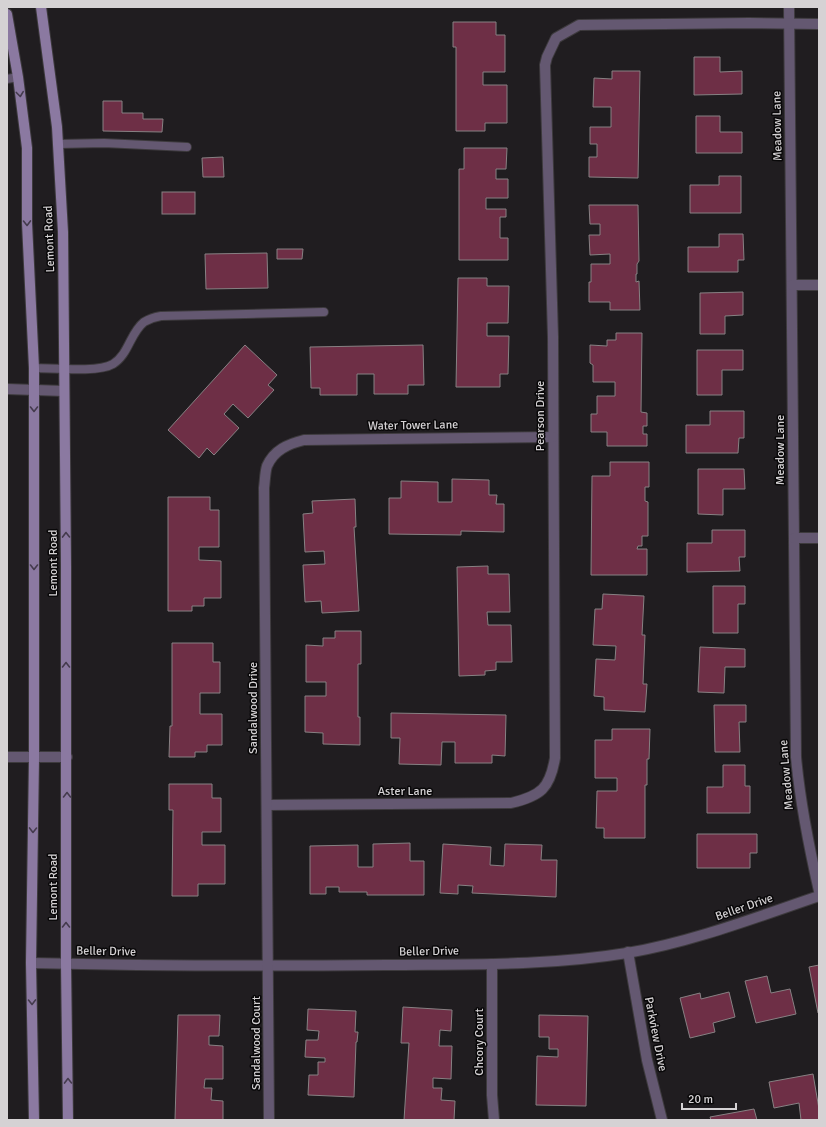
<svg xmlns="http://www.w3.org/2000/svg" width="826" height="1127" viewBox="0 0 826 1127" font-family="Signika,sans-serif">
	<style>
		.building { fill: #6e2f46; stroke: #878183 }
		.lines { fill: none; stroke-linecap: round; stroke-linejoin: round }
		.lane-casing { stroke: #3d3a3d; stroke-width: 10 }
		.street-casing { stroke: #3d3a3d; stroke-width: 12 }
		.secondary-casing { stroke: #3d3a3d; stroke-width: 12 }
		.lane { stroke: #645871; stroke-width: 8 }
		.street { stroke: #645871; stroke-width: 10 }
		.secondary { stroke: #8b79a1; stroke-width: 10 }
		.oneway { stroke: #443b4d }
		.labels { text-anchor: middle; stroke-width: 3; stroke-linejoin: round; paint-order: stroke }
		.street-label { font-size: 12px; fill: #d5d2d4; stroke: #090809 }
	</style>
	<rect width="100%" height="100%" fill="#201d20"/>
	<!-- building -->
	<g class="building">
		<polygon points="453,22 496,22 496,35 505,35 505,72 483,72 483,85 507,85 507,123 485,123 485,131 456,131 456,47 453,47"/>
		<polygon points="694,57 720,57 720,72 742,71 742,94 694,95"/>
		<polygon points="612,71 640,71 638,178 589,177 589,157 597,157 597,144 590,144 590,127 611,127 611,107 593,107 594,78 612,79"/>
		<polygon points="103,101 122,101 122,113 143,113 143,119 163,119 162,132 103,131"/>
		<polygon points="696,116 720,116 720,132 742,132 742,153 696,153"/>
		<polygon points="464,148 507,148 506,169 496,169 496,179 508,179 508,198 486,198 486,209 506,209 506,217 500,217 500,238 508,238 508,260 459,260 459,169 464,169"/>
		<polygon points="223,157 224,177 203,177 202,158"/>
		<polygon points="719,176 741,176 741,213 690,213 690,185 719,185"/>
		<rect x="162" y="192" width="33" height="22"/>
		<polygon points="589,205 638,205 639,261 637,264 637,274 636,274 636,282 639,281 640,310 610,310 610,302 589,302 589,282 591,282 591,264 610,264 610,254 590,255 589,235 600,235 600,224 590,224"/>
		<polygon points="719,234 743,234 744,260 738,260 738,272 688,272 688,247 719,247"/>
		<polygon points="277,249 303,249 302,259 277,259"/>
		<polygon points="267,253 268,288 206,289 205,254"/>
		<polygon points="458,278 487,278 487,286 509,286 508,323 487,323 487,336 509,336 508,374 500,374 500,387 456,387"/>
		<polygon points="743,292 743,315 725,316 725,334 700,334 700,293"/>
		<polygon points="616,333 642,333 641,412 647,413 647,426 643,426 643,434 647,434 647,446 607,446 607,432 591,432 591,414 597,414 597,396 615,396 615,382 593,382 593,365 590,363 590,345 607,346 607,340 616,340"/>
		<polygon points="245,345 277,375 268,385 274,390 248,418 233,404 224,414 239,428 214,455 207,448 199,458 168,430"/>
		<polygon points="423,345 424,385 408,385 408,394 374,394 374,374 357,374 357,395 320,395 320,388 311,388 310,347"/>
		<polygon points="697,350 743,350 743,370 722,370 722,395 697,395"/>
		<polygon points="710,411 744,411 744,438 739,438 738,453 686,453 686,425 710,425"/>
		<polygon points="610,462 649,462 649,487 645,487 645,501 648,502 648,536 642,536 642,546 638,546 637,549 647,549 647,575 591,575 592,476 610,476"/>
		<polygon points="698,469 744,469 745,489 723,489 723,515 698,514"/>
		<polygon points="452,479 489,480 489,495 497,495 496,504 504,504 504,532 461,531 461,535 389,534 389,498 401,498 401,481 438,482 438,502 452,502"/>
		<polygon points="168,497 210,497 210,510 219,510 219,547 199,547 199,560 221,561 221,598 204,598 204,606 192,606 192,611 168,611"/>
		<polygon points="355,499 356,527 354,527 359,611 322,613 321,601 305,602 303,565 325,564 324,551 305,552 303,514 313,513 312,501"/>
		<polygon points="712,530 745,530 745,557 739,557 740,571 687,572 687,543 712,543"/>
		<polygon points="488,566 488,574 509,574 510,612 487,612 488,625 511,625 512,662 496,662 496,670 485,671 485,675 459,676 457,567"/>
		<polygon points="713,586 745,586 745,604 738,604 738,633 713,633"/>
		<polygon points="603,594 644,596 642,635 645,635 643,684 647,684 645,712 604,710 604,697 594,696 596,659 615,660 616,646 593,645 595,609 602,609"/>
		<polygon points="335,631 361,631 361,664 358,664 358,717 360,717 360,745 323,744 323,733 305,732 305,696 326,696 326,682 306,682 306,645 323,646 323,638 335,638"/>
		<polygon points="172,643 213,643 213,662 220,662 220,693 200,693 200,714 222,714 222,745 207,745 207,752 195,752 195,757 169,757 170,726 172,726"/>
		<polygon points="700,647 745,649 745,667 725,667 724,693 698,692"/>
		<polygon points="714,705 746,705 746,722 739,722 740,752 715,752"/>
		<polygon points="391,713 506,715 505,756 492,755 492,763 455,763 455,742 442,742 441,765 399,764 400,738 391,738"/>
		<polygon points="612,729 650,729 649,759 647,759 647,785 645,785 645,838 604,838 604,828 596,828 597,791 617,791 617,778 595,778 595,740 612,740"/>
		<polygon points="723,765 745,765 745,786 750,786 750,813 707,813 707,787 723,787"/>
		<polygon points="169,784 212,784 212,798 221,798 221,832 202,832 202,845 225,845 225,884 198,884 198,896 172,896 173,810 169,810"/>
		<polygon points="697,834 757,834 757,853 750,853 750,868 697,868"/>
		<polygon points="410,843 410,861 424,861 424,895 367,895 367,892 339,892 339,887 326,887 326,894 310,894 310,846 358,845 358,867 373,867 373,844"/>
		<polygon points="443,844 491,847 490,865 504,866 505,844 542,845 541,860 557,860 556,897 472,893 473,886 458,885 458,894 440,893"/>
		<polygon points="819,965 819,1013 818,1013 809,967"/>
		<polygon points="767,976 771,993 790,989 796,1014 756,1023 745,981"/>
		<polygon points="729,992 735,1017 713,1023 715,1032 690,1038 680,998 700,993 701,999"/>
		<polygon points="403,1007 452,1010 451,1031 440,1030 439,1046 452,1046 451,1079 433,1078 433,1088 442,1088 441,1100 455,1101 454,1120 404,1120 409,1043 401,1043"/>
		<polygon points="308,1009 356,1011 355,1032 358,1032 357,1042 356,1042 354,1097 308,1095 309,1075 318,1075 318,1062 325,1062 325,1058 305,1057 306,1040 318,1040 319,1031 307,1030"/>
		<polygon points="178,1015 220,1015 219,1036 209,1036 209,1045 223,1046 223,1079 205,1079 204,1088 212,1088 211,1100 223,1101 223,1120 175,1120"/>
		<polygon points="539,1015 588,1016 586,1106 536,1105 537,1056 558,1057 558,1049 549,1049 549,1037 539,1037"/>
		<polygon points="813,1074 819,1109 819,1120 801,1120 799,1103 774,1108 769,1082"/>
		<polygon points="754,1109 757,1120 711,1120 710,1117"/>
	</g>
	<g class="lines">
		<!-- lane casing -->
		<g class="lane-casing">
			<g id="lane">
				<polyline points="7,79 18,77"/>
				<polyline points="58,144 104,143 187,147"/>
				<path d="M34 368C52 368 98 373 113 364 129 354 130 333 144 322 149 319 155 317 161 316L324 312"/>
			</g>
		</g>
		<!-- street casing -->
		<g class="street-casing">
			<g id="street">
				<path d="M789 7 796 757C800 802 809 847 819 891"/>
				<polyline points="792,285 819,285"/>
				<polyline points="7,389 64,391"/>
				<polyline points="794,538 819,538"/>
				<polyline points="7,757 67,757"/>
				<path d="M267 805 511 803C541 796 550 788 555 758L553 337 545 65 547 57 556 38 579 25 749 23 819 24"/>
				<polyline points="628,952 647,1060 662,1120"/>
				<path d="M31 963C150 966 269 966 387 965 467 964 548 966 627 953 692 942 757 917 819 896"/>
				<polyline points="492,964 492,1095 494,1120"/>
				<path d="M269 1120 264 488C265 481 265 472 267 466 274 450 288 444 304 440L553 437"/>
			</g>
		</g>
		<!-- secondary casing -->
		<g class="secondary-casing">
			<g id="secondary">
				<polyline points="41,7 57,127 63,232 66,566 66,964 68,1120"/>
				<polyline points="7,14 18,77 27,148 27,223 34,368 34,758 31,963 34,1120"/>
			</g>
		</g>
		<!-- lane -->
		<use href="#lane" class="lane"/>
		<!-- street -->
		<use href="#street" class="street"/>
		<!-- secondary -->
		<use href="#secondary" class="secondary"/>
	</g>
	<!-- one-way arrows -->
	<defs><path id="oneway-chevron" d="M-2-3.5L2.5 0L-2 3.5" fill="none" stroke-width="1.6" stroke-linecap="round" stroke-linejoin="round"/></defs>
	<g class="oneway">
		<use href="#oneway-chevron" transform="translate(20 94) rotate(83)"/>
		<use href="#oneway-chevron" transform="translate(27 223) rotate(89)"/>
		<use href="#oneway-chevron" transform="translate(34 409) rotate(90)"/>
		<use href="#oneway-chevron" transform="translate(66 535) rotate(-91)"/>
		<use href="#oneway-chevron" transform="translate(34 567) rotate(90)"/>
		<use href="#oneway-chevron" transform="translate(66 665) rotate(-90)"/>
		<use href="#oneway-chevron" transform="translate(67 795) rotate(-90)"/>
		<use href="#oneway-chevron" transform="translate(33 830) rotate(91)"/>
		<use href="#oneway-chevron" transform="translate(66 925) rotate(-90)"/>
		<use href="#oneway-chevron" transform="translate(32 1002) rotate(89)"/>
		<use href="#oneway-chevron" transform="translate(68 1081) rotate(-91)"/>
	</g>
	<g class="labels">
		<!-- street labels -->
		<g class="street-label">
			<text transform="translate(777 126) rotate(-91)" y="4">Meadow Lane</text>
			<text transform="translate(49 239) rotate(-92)" y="4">Lemont Road</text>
			<text transform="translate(540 416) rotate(-90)" y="4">Pearson Drive</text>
			<text transform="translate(413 425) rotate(-1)" y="4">Water Tower Lane</text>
			<text transform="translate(780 450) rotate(-90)" y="4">Meadow Lane</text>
			<text transform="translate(53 563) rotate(-90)" y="4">Lemont Road</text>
			<text transform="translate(253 708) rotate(-90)" y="4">Sandalwood Drive</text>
			<text transform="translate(786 775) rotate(-95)" y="4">Meadow Lane</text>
			<text x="405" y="795">Aster Lane</text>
			<text transform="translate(53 887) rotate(-90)" y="4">Lemont Road</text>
			<text transform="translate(744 907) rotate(-19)" y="4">Beller Drive</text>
			<text transform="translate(106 951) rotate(1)" y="4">Beller Drive</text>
			<text transform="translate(429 951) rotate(-1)" y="4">Beller Drive</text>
			<text transform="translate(656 1034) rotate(79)" y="4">Parkview Drive</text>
			<text transform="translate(479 1042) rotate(-90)" y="4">Chcory Court</text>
			<text transform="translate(256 1043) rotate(-90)" y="4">Sandalwood Court</text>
		</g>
	</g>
	<!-- border -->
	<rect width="826" height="1127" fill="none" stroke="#d5d2d4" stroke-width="16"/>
	<!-- scale -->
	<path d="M682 1103v6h54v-6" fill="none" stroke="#d5d2d4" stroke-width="2"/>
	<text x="688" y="1103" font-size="12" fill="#d5d2d4" stroke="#090809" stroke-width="3" paint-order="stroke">20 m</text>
</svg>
